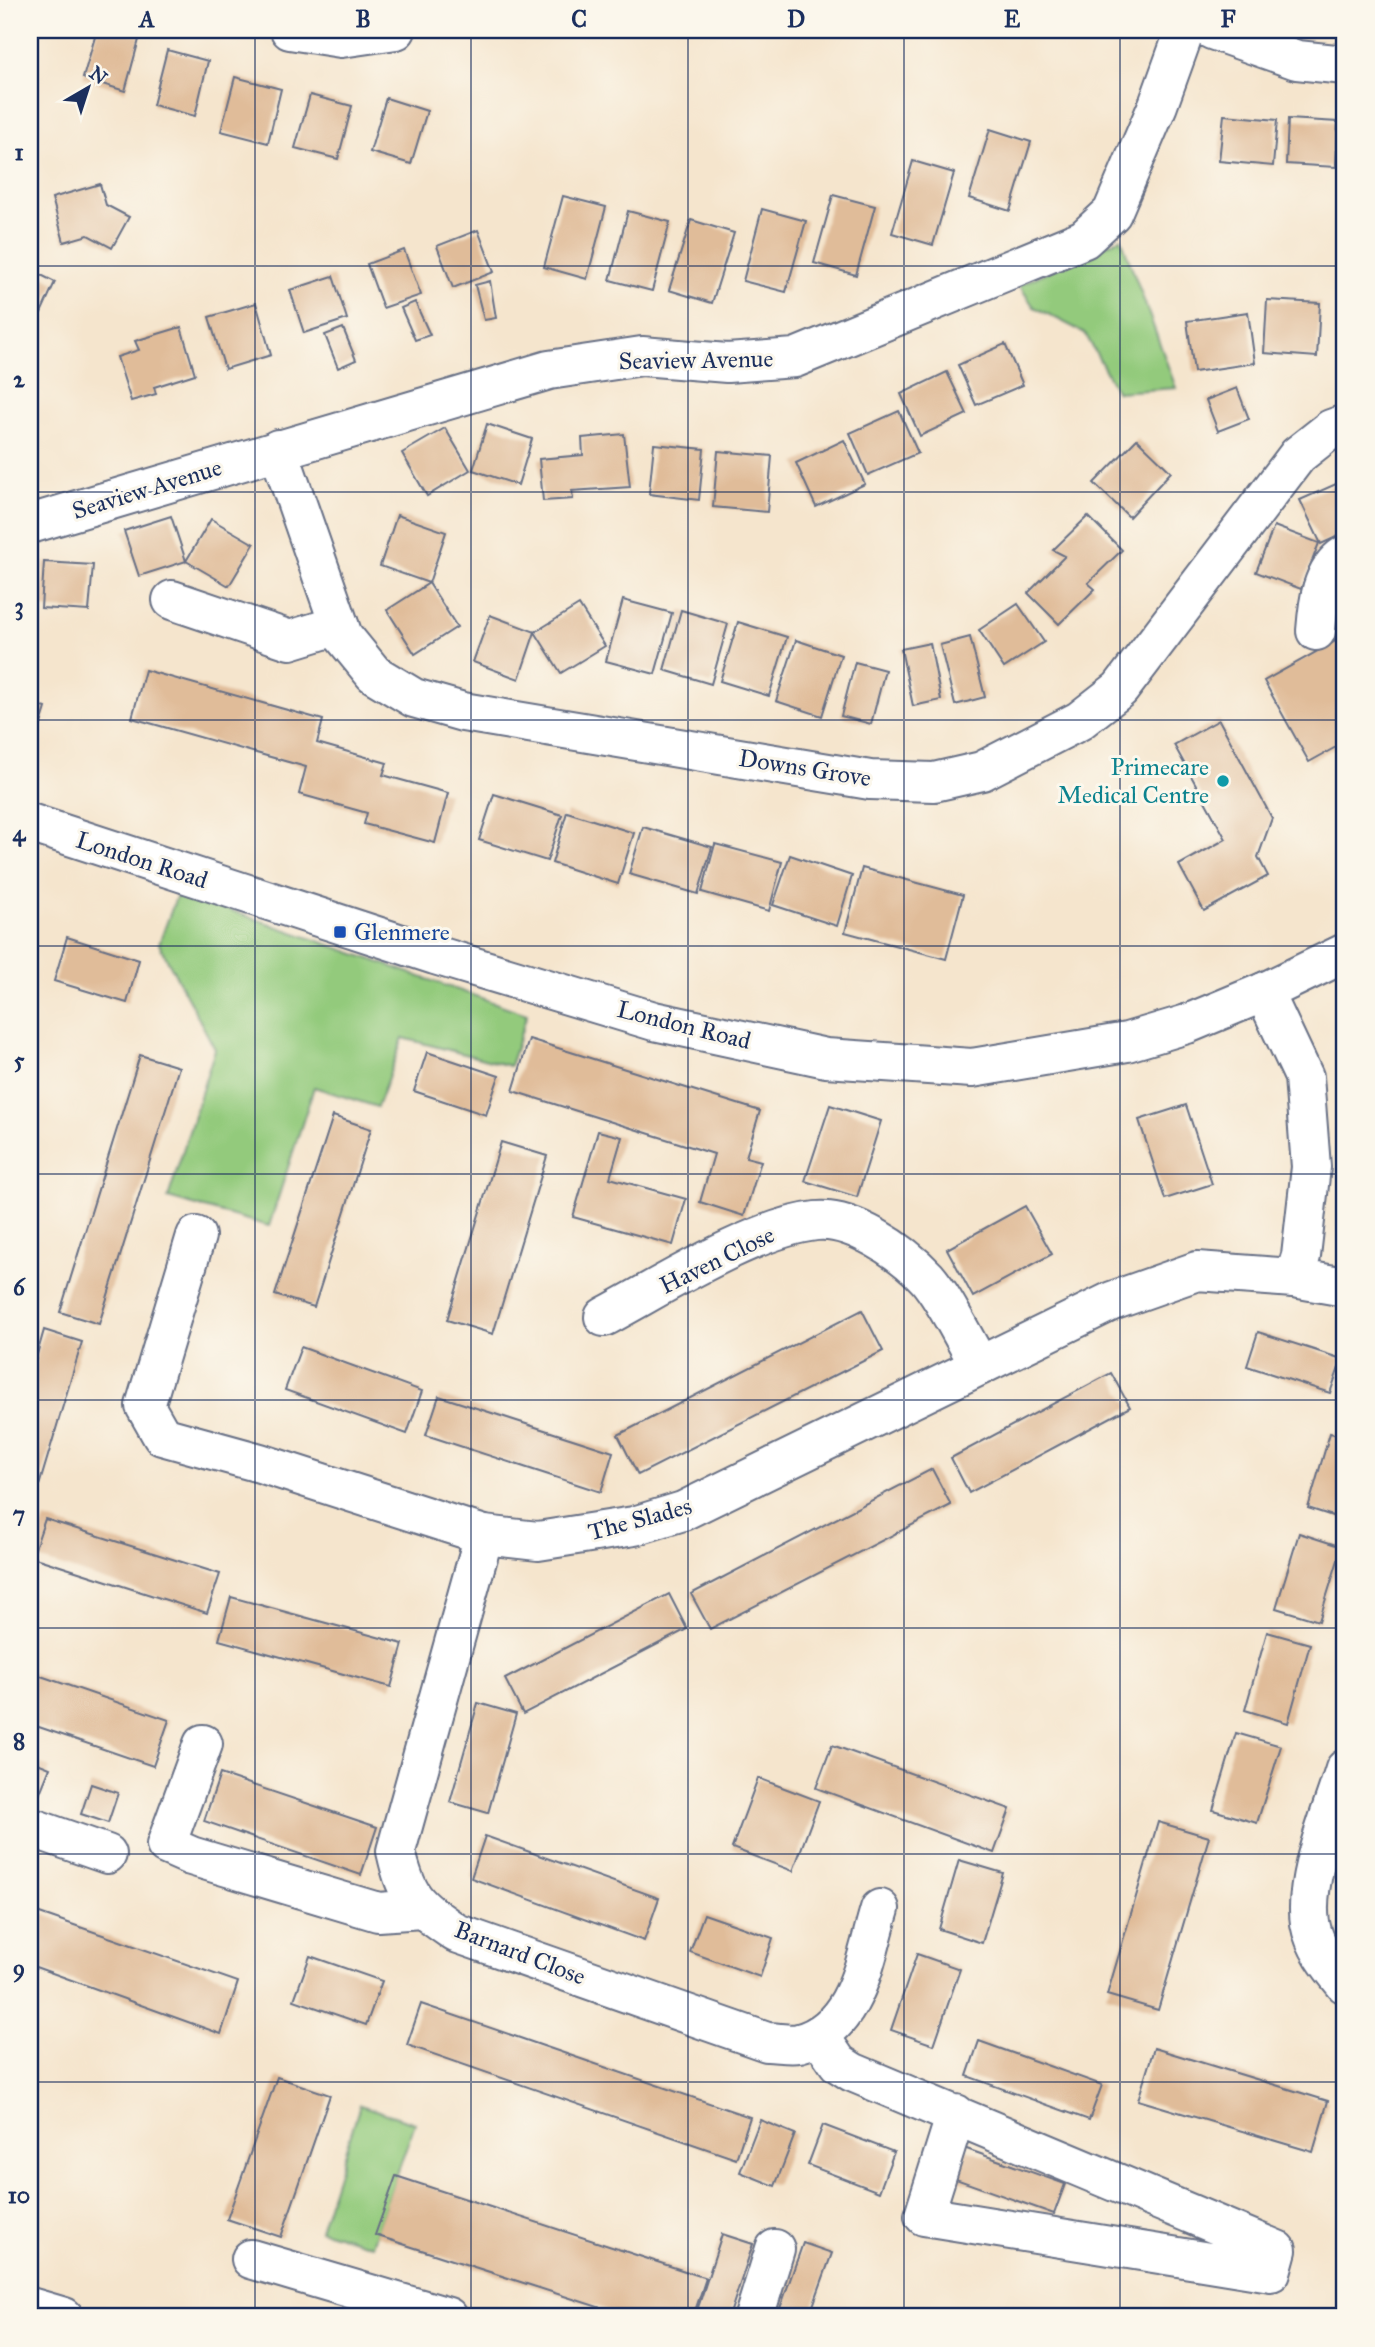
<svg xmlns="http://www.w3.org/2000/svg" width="1375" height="2347" viewBox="0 0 1375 2347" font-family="'IM FELL Great Primer',serif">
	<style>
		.green { fill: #93ca7c; stroke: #577c6d; stroke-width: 2 }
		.building { fill: #e0bc99 }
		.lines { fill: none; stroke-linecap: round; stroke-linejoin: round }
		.minor-casing { stroke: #676f85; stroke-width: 42 }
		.major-casing { stroke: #676f85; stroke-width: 42 }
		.highway-casing { stroke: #676f85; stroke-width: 42 }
		.minor { stroke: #fff; stroke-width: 38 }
		.major { stroke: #fff; stroke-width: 38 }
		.highway { stroke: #fff; stroke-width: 38 }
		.grid { fill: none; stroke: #1b2f5e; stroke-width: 2; stroke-opacity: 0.55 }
		.culture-dot { fill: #0f9aa8; stroke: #fbf7ec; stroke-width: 2.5 }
		.transit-dot { fill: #1a4fb4; stroke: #fbf7ec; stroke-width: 2.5 }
		.labels { text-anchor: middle; stroke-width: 6; stroke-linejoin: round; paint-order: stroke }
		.street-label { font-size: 24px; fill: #1b2f5e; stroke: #fbf7ec }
		.culture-label { font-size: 24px; fill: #0d838f; stroke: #fbf7ec; text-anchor: end }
		.transit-label { font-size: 24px; fill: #164399; stroke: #fbf7ec; text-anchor: start }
		.neatline { fill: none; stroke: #1b2f5e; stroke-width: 2.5 }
		.grid-label { font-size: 23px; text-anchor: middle; font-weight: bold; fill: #1b2f5e }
	</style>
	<rect width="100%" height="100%" fill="#fbf7ec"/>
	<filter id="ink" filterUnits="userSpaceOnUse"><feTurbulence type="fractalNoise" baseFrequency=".0143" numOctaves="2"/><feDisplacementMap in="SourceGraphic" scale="14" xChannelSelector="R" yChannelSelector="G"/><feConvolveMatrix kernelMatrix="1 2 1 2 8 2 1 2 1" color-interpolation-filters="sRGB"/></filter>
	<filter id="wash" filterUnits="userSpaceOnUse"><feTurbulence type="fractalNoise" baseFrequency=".00686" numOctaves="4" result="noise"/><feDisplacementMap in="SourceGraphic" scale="28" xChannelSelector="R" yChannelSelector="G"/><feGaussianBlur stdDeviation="1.57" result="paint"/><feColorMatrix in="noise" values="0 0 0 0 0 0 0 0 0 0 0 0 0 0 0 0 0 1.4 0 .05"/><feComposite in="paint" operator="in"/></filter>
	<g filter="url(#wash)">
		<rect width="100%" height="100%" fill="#f5e5cd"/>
		<!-- green -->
		<g class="green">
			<polygon points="1121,238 1176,388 1117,392 1085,333 1034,307 1019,285"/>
			<polygon points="178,892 527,1014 510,1066 403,1038 377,1107 314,1087 269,1226 168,1198 215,1049 159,944"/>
			<polygon points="360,2105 415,2123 372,2245 320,2230"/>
		</g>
		<g id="blocks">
			<!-- building -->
			<g class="building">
				<polygon points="97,30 119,30 140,36 125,91 83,78"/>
				<polygon points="167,50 208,61 195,116 153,105"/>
				<polygon points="235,77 281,89 268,143 221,131"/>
				<polygon points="310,95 352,106 338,159 295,148"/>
				<polygon points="386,98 427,111 411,164 370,152"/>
				<polygon points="1224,115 1277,120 1273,166 1219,161"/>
				<polygon points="1288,119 1338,122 1336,167 1286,164"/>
				<polygon points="990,129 1031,142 1010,211 969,198"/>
				<polygon points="913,161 954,173 933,245 892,233"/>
				<polygon points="100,184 106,205 129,217 112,248 88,235 64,242 52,198"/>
				<polygon points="833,195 875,206 856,275 814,263"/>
				<polygon points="563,196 606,207 587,279 544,267"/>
				<polygon points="762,209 806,221 786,292 743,281"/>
				<polygon points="628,211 670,222 652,291 610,280"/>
				<polygon points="691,220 734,233 712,303 669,290"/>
				<polygon points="478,230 494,272 453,288 437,246"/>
				<polygon points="404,250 421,295 383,308 367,264"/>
				<polygon points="30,264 33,271 55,282 41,313 30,308"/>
				<polygon points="333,276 347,319 304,333 290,290"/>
				<polygon points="490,281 496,318 484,320 475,285"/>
				<polygon points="1267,300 1320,303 1317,357 1264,353"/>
				<polygon points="415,302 430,335 415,340 401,308"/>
				<polygon points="256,303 271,355 225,369 209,317"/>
				<polygon points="1248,312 1255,363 1194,372 1187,321"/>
				<polygon points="181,327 195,374 154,387 156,394 131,401 117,357 139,350 135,341"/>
				<polygon points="343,328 356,360 338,368 325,335"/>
				<polygon points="1005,344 1023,385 976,405 958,365"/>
				<polygon points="947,372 967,414 920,436 901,394"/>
				<polygon points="1237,388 1249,419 1218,431 1206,400"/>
				<polygon points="899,411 918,453 868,475 850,433"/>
				<polygon points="487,424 532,439 518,485 473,470"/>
				<polygon points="445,428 470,470 427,496 402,453"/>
				<polygon points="624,434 630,487 572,491 573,499 543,501 539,459 583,455 582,438"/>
				<polygon points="1137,439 1171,472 1129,517 1094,483"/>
				<polygon points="844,440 865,484 816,507 796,463"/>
				<polygon points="654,444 704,449 699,500 649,494"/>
				<polygon points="718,451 772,456 767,512 713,507"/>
				<polygon points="1345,480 1345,533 1321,544 1300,500"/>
				<polygon points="397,515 446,532 429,583 457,627 415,654 387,610 429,583 380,566"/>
				<polygon points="171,516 186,561 211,519 254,544 229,586 186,561 139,576 124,531"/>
				<polygon points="1088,516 1122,550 1088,583 1095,589 1059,624 1028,593 1065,556 1053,550"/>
				<polygon points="1274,526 1319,543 1301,589 1256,572"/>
				<polygon points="44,562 93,565 89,611 41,608"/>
				<polygon points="623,600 672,613 655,674 606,661"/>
				<polygon points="1018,604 1044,642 1004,668 979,630"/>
				<polygon points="579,605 605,646 561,673 535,632 519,679 473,662 490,615 535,632"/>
				<polygon points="681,610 728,624 711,684 664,670"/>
				<polygon points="738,622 787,637 769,696 720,681"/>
				<polygon points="1345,636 1345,742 1309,762 1264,681"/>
				<polygon points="970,637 985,697 955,705 940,645"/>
				<polygon points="796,640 841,655 822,716 776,701"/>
				<polygon points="930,643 941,700 913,706 901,649"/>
				<polygon points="855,662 885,670 871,724 841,716"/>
				<polygon points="145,670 323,720 317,743 387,763 383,775 448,793 435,843 364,824 367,813 299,794 306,767 132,718"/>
				<polygon points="30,703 46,708 30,759"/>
				<polygon points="1219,720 1272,818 1258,857 1268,876 1204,911 1179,865 1226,839 1174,745"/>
				<polygon points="494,794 562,815 547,861 479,840"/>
				<polygon points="567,812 634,833 618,884 552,863"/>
				<polygon points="643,827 712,847 698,894 629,874"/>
				<polygon points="715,844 782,862 769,911 702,892"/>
				<polygon points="790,855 852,876 837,926 773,905"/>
				<polygon points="862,868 963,895 946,959 845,932"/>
				<polygon points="67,937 139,960 127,1003 54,981"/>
				<polygon points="529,1039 760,1111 746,1157 761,1161 744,1216 700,1202 714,1154 513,1091"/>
				<polygon points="427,1052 499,1076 486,1115 414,1091"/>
				<polygon points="140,1055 179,1067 99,1324 60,1312"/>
				<polygon points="830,1105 881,1121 857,1197 805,1181"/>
				<polygon points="1186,1105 1212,1184 1165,1199 1139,1120"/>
				<polygon points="333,1116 371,1129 314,1307 275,1295"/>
				<polygon points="598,1131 622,1137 610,1178 686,1199 673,1245 573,1217"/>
				<polygon points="501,1142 547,1156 493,1334 447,1320"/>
				<polygon points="1025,1206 1052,1254 973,1297 947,1249"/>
				<polygon points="862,1310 883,1351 638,1475 618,1435"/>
				<polygon points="44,1330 82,1342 30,1516 30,1379"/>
				<polygon points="1258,1332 1342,1359 1330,1393 1247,1366"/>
				<polygon points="301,1347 422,1391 407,1434 285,1390"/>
				<polygon points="1111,1373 1130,1407 969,1493 951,1458"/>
				<polygon points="439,1396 613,1452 601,1492 426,1435"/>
				<polygon points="1330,1433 1345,1437 1345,1520 1308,1508"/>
				<polygon points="932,1469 951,1505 710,1629 691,1594"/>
				<polygon points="45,1519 220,1574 207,1613 32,1557"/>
				<polygon points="1299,1533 1342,1547 1319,1621 1276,1608"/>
				<polygon points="669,1594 687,1629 523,1714 505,1679"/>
				<polygon points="231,1597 403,1644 391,1687 219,1640"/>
				<polygon points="1267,1632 1310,1644 1288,1723 1245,1710"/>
				<polygon points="32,1673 169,1720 153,1766 30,1724"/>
				<polygon points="478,1703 516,1714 488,1813 450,1802"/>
				<polygon points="1236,1733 1281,1746 1257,1823 1213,1810"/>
				<polygon points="832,1745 1010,1809 994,1853 816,1788"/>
				<polygon points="30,1760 50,1768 37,1800 30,1797"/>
				<polygon points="220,1774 377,1827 361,1875 204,1821"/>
				<polygon points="758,1778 819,1801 793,1871 732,1848"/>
				<polygon points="91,1784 118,1793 108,1823 81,1814"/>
				<polygon points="1158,1822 1209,1837 1158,2010 1107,1995"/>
				<polygon points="485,1836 659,1898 644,1941 471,1878"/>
				<polygon points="959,1860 1003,1873 982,1943 939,1929"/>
				<polygon points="31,1910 238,1982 221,2034 30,1965"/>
				<polygon points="704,1914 773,1938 760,1977 690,1952"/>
				<polygon points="917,1954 960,1969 934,2045 891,2030"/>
				<polygon points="310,1956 382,1981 366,2025 294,2000"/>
				<polygon points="421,2004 750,2117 736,2159 407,2045"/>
				<polygon points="979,2041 1102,2085 1089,2120 967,2076"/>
				<polygon points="1154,2048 1328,2101 1313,2152 1138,2100"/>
				<polygon points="277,2077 330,2095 281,2237 227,2219"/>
				<polygon points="760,2120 795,2134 775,2186 740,2172"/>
				<polygon points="823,2125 894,2152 879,2192 808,2165"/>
				<polygon points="961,2147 1065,2184 1054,2214 950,2177"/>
				<polygon points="396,2176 706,2278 693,2317 629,2317 375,2235"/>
				<polygon points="722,2234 753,2244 729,2317 695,2317"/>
				<polygon points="803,2243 832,2253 809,2317 777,2317"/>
			</g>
		</g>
	</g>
	<g filter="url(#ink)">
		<use href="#blocks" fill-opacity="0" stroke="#676f85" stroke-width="2"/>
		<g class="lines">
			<!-- minor casing -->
			<g class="minor-casing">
				<g id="minor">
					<polyline points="290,30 341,38 396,30"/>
					<polyline points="1212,30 1297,60 1345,65"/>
					<polyline points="278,449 343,636 374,674 414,698 463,712 870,780 934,782 982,771 1079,721 1120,689 1298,455 1331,429 1345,424"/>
					<polyline points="30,524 549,370 642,356 727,363 795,358 1084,239 1112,213 1158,105 1185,30"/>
					<polyline points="172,600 290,640 339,625"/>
					<path d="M1316 631C1318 605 1321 570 1345 555"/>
					<polyline points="1264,992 1304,1077 1311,1167 1301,1256 1294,1278 1345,1287"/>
					<polyline points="196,1236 145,1406 162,1436 260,1463 484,1535 538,1541 634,1526 683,1511 1112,1301 1197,1271 1294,1278"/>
					<path d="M604 1317C662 1286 753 1228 816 1221 852 1217 903 1252 927 1278 946 1300 963 1338 979 1364"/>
					<path d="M484 1535 396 1851C407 1900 416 1905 456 1933L767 2042C777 2042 790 2045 799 2043 858 2028 865 1957 880 1909"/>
					<polyline points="203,1744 166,1845 191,1856 378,1912 422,1909"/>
					<path d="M1345 1769C1332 1812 1303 1878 1310 1923 1314 1946 1330 1966 1345 1984"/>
					<polyline points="30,1827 107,1854"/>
					<polyline points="819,2035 838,2063 852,2072 1277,2250 1271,2272 924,2216 956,2114"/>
					<polyline points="251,2259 448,2317"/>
					<polyline points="754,2317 775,2249"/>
				</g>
			</g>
			<!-- major casing -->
			<g class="major-casing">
				<polyline id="major" points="30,823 435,955 654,1021 826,1058 972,1068 1127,1042 1187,1024 1264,992 1345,953"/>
			</g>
			<!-- highway casing -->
			<g class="highway-casing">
				<polyline id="highway" points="30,2307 64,2317"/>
			</g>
			<!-- minor -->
			<use href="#minor" class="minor"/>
			<!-- major -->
			<use href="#major" class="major"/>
			<!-- highway -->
			<use href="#highway" class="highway"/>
		</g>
	</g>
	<!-- grid -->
	<path class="grid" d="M255 30V2317M471 30V2317M688 30V2317M904 30V2317M1120 30V2317M30 266H1345M30 492H1345M30 720H1345M30 946H1345M30 1174H1345M30 1400H1345M30 1628H1345M30 1854H1345M30 2082H1345"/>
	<!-- markers -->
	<circle class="culture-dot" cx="1223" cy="781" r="7"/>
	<rect class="transit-dot" x="333" y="925" width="14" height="14" rx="3.5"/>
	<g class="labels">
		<!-- street labels -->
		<g class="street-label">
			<text transform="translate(696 360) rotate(-1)" y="8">Seaview Avenue</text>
			<text transform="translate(147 489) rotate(-17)" y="8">Seaview Avenue</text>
			<text transform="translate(805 768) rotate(9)" y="8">Downs Grove</text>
			<text transform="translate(142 860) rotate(18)" y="8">London Road</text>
			<text transform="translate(684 1025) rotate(14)" y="8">London Road</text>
			<text transform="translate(717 1260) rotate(-26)" y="8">Haven Close</text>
			<text transform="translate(640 1519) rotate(-15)" y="8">The Slades</text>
			<text transform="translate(520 1953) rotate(21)" y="8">Barnard Close</text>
		</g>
		<!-- culture labels -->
		<g class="culture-label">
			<text x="1209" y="775">Primecare<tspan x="1209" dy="28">Medical Centre</tspan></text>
		</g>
		<!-- transit labels -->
		<g class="transit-label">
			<text x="354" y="940">Glenmere</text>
		</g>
	</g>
	<!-- margin -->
	<rect width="1375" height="2347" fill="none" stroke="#fbf7ec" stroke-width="77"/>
	<!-- north arrow -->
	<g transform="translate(88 88) rotate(39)" stroke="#fbf7ec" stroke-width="5" paint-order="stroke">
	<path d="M0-5L12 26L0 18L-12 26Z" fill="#1b2f5e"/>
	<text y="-10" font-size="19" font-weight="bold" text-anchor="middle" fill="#1b2f5e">N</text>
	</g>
	<rect x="38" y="38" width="1298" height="2270" class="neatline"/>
	<g class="grid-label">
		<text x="147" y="27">A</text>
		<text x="363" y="27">B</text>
		<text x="579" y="27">C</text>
		<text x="796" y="27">D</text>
		<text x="1012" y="27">E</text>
		<text x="1228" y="27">F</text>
		<text x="19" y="160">1</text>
		<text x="19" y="387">2</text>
		<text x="19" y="614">3</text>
		<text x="19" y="841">4</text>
		<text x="19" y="1068">5</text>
		<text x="19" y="1295">6</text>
		<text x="19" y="1522">7</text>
		<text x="19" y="1749">8</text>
		<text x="19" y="1976">9</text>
		<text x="19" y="2203">10</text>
	</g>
</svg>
